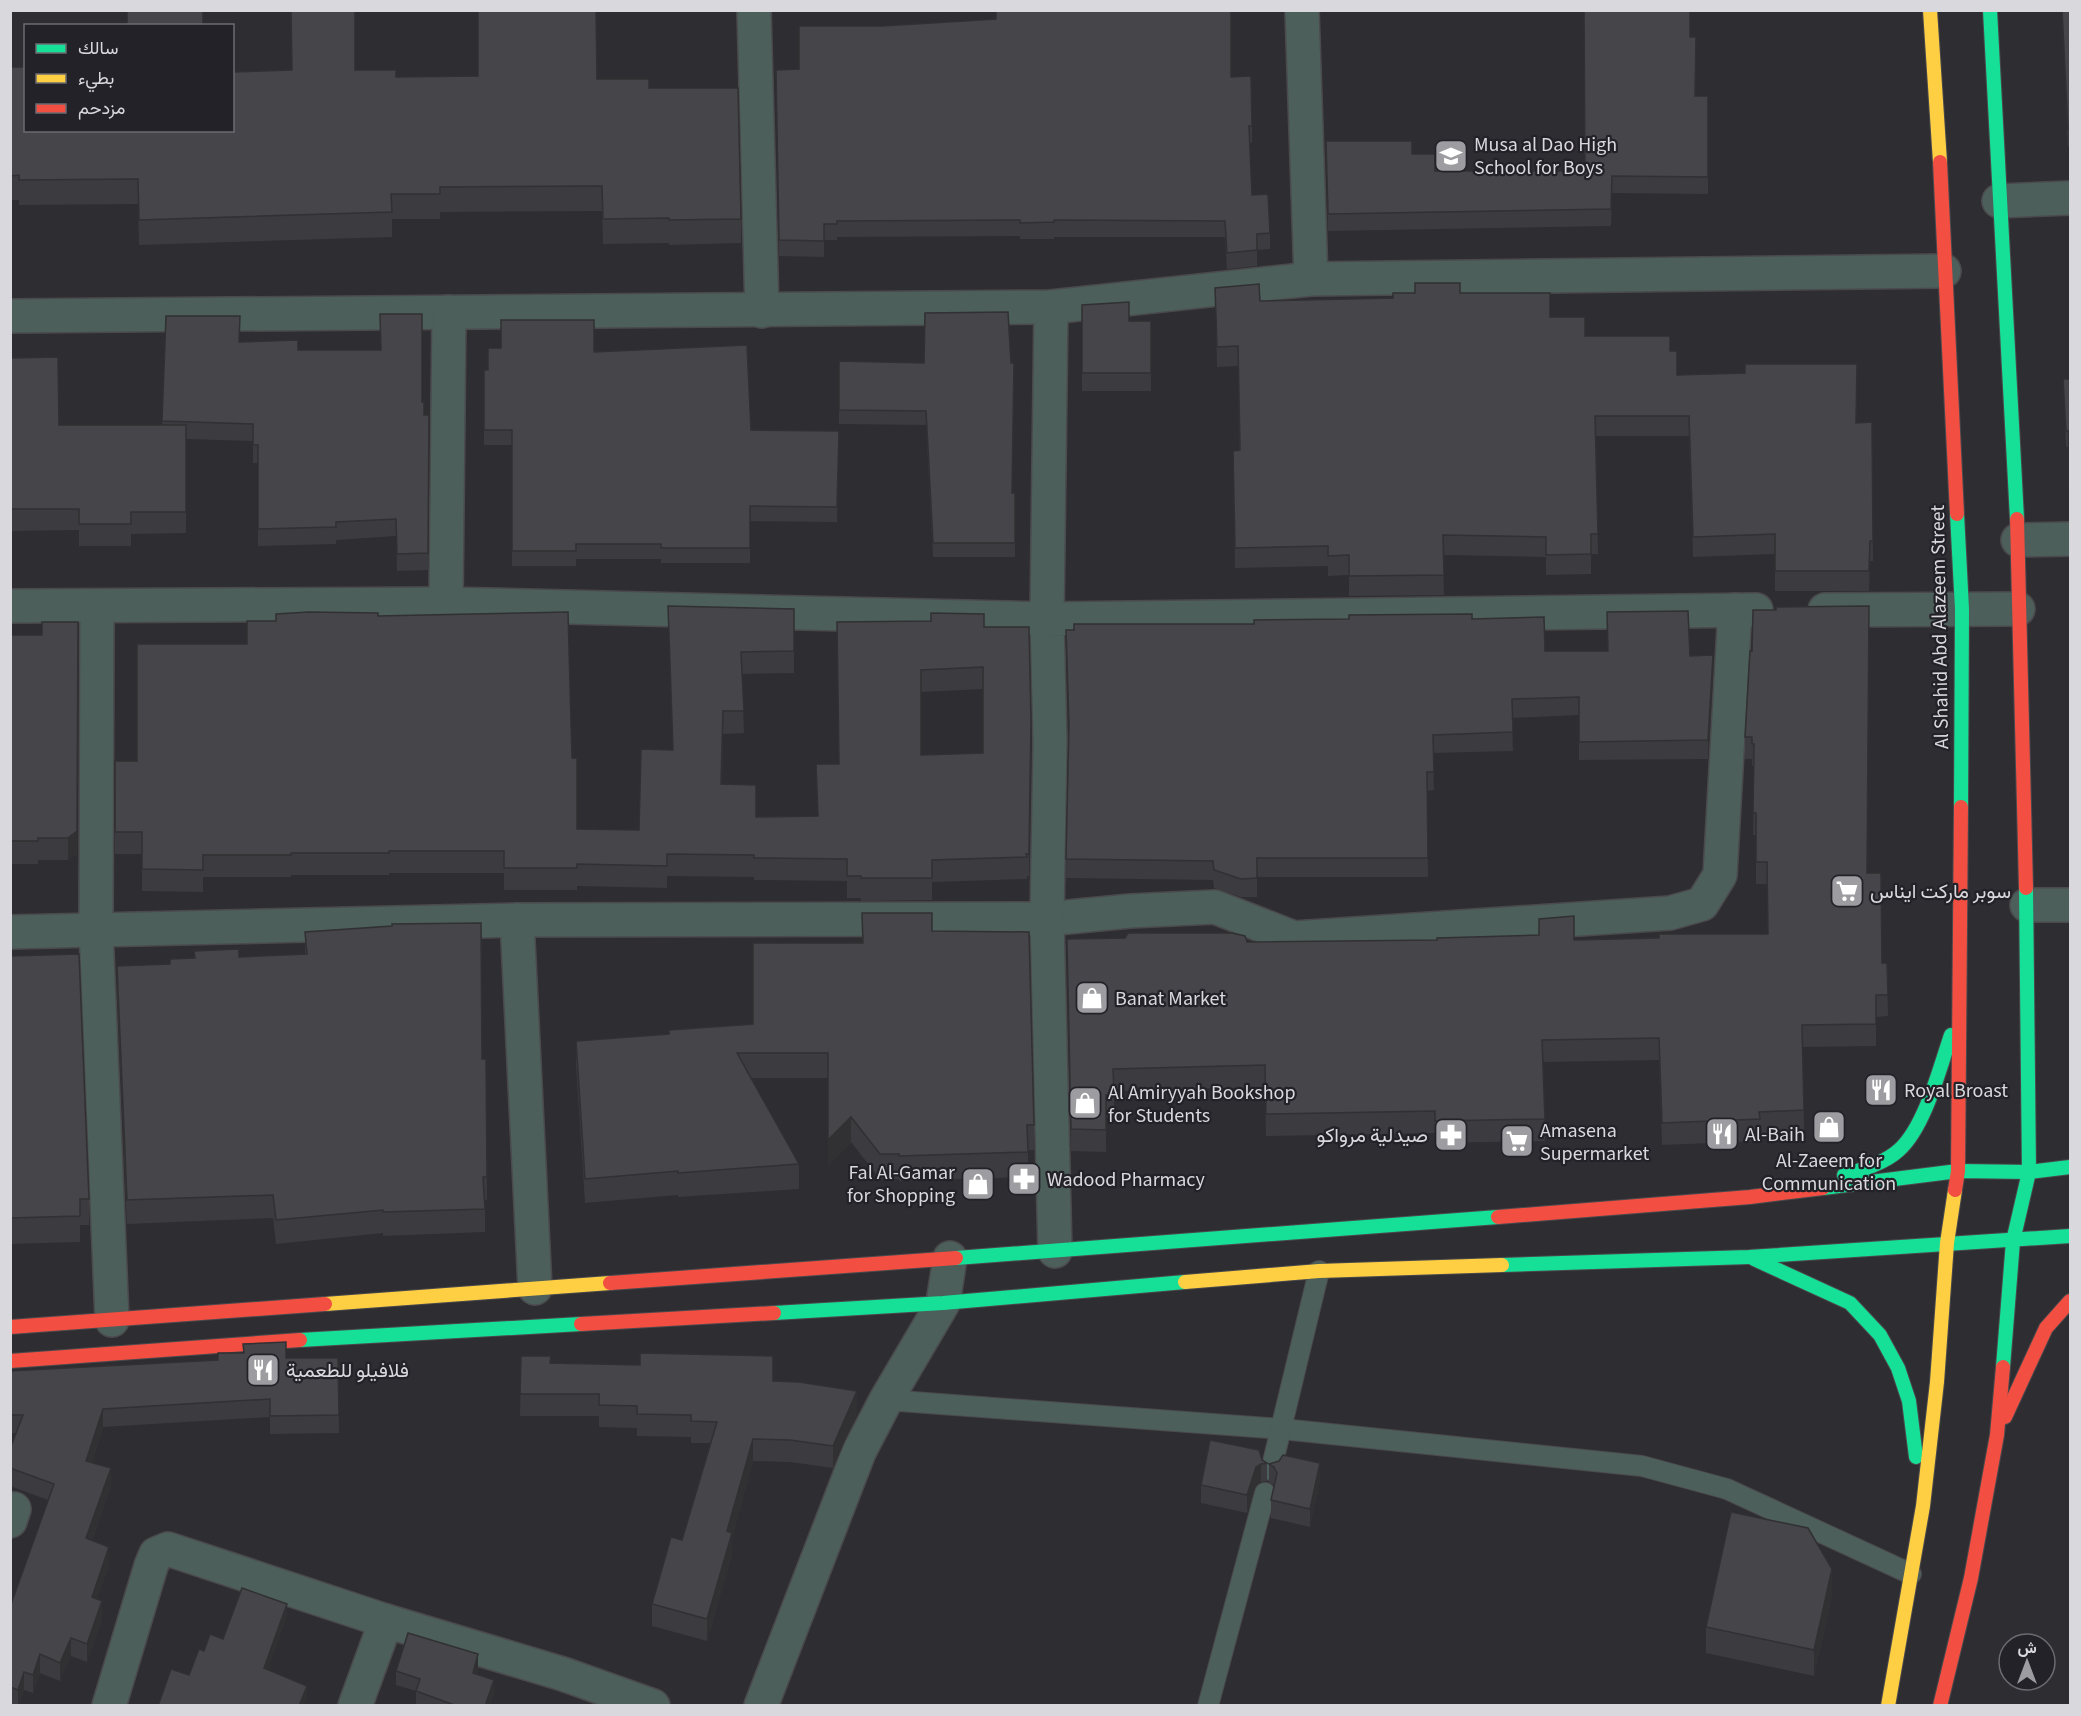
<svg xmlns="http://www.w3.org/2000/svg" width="2081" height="1716" viewBox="0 0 2081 1716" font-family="'Source Sans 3',Vazirmatn,sans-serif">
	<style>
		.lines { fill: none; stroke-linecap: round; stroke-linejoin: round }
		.lane-casing { stroke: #4a494c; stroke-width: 22 }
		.street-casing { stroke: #4a494c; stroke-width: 36 }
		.fast-casing { stroke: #4a494c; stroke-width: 16 }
		.slow-casing { stroke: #4a494c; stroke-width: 16 }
		.jam-casing { stroke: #4a494c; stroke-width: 16 }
		.lane { stroke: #4c5f5a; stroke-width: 20 }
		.street { stroke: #4c5f5a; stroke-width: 33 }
		.fast { stroke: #16e098; stroke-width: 14 }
		.slow { stroke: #ffcf43; stroke-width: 14 }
		.jam { stroke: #f24e42; stroke-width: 14 }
		.wall { fill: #3c3b3f; fill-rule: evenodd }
		.shaded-wall { fill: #313033 }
		.building { fill: #464549; stroke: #313033; stroke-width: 1.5; fill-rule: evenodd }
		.labels { text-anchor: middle; stroke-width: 4.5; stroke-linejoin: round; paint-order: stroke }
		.poi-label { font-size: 20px; fill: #d9d8dc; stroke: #242229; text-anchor: start }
		.street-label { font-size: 20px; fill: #d9d8dc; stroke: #242229 }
	</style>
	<rect width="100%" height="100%" fill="#2e2d32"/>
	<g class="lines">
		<!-- lane casing -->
		<g class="lane-casing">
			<g id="lane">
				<polyline points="886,1400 1282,1429 1642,1466 1727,1489 1911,1574"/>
				<polyline points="1271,1470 1319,1271"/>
				<polyline points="1208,1706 1265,1493"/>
			</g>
		</g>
		<!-- street casing -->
		<g class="street-casing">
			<g id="street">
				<polyline points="754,10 762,311"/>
				<polyline points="1302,10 1311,279"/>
				<polyline points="1999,201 2070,198"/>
				<polyline points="10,316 1051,307 1311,279 1944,271"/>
				<polyline points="2018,540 2070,539"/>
				<polyline points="446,604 449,312"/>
				<polyline points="10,606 446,604 1047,619 1051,307"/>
				<polyline points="97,606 96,930 112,1320"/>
				<polyline points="1825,610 2018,609"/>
				<polyline points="2027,905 2070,905"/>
				<polyline points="517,920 535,1288"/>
				<polyline points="10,932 517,920 1047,919 1130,911 1215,907 1294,938 1670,913 1702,904 1720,875 1735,610"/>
				<polyline points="1055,1251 1047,919 1050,743 1047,619 1756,610"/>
				<polyline points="10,1521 14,1509"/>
				<polyline points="109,1706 151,1566 156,1554 168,1549 386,1621 563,1674 653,1706"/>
				<polyline points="355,1706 386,1621"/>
				<polyline points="761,1706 859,1452 886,1400 943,1303 950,1258"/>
			</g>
		</g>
		<!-- fast casing -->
		<g class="fast-casing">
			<g id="fast">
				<polyline points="1990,10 2017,519"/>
				<polyline points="1957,514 1962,609 1961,807"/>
				<path d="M1844 1175C1862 1170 1885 1163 1899 1150 1925 1127 1940 1067 1951 1035"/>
				<polyline points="1823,1188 1958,1171 2029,1172 2070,1167"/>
				<polyline points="956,1258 1498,1217"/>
				<polyline points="1754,1259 1850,1303 1880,1335 1898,1368 1909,1401 1916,1457"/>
				<polyline points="1502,1265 1749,1257 2070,1236"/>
				<polyline points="774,1313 943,1303 1185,1282"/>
				<polyline points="300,1340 581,1324"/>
				<polyline points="2003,1367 2013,1241 2029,1172 2026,888"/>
			</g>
		</g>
		<!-- slow casing -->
		<g class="slow-casing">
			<g id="slow">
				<polyline points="1930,10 1940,162"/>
				<polyline points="1185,1282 1319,1271 1502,1265"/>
				<polyline points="325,1304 610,1283"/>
				<polyline points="1888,1706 1923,1506 1937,1382 1947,1243 1955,1190"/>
			</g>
		</g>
		<!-- jam casing -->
		<g class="jam-casing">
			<g id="jam">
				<polyline points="1940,162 1957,514"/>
				<polyline points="2017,519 2026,888"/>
				<polyline points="1955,1190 1958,1171 1961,807"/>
				<polyline points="1498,1217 1750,1197 1823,1188"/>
				<polyline points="610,1283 956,1258"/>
				<polyline points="581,1324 774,1313"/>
				<polyline points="10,1327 325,1304"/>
				<polyline points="10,1361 300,1340"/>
				<polyline points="2005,1417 2046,1328 2070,1301"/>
				<polyline points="1940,1706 1971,1578 1997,1435 2003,1367"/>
			</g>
		</g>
		<!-- lane -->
		<use href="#lane" class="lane"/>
		<!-- street -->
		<use href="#street" class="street"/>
		<!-- fast -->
		<use href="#fast" class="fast"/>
		<!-- slow -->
		<use href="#slow" class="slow"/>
		<!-- jam -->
		<use href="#jam" class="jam"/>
	</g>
	<!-- wall -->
	<g class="wall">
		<polygon points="2062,10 2070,10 2070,147 2068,147"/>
		<polygon points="1690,37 1695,96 1708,96 1708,194 1612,193 1611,226 1328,231 1326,141 1412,154 1435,171 1585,171"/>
		<polygon points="10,67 26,130 355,70 396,77 597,79 649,88 741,219 741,243 669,245 669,243 603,244 602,211 440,212 440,219 392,219 392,237 139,245 138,204 19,205 19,200 10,200"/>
		<polygon points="776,70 1231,77 1252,126 1252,143 1249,143 1252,195 1270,233 1270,249 1257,250 1257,266 1227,269 1225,237 1054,237 1054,239 1020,239 1020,236 837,237 837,240 824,240 824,257 779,256"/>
		<polygon points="1215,288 1260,301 1393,298 1460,293 1550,317 1585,336 1670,351 1677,375 1856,423 1872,422 1873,561 1870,561 1869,591 1775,591 1775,554 1693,557 1689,436 1596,436 1598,554 1591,554 1591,574 1546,575 1546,557 1443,555 1444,595 1349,596 1349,575 1328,576 1328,566 1235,568 1233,470 1239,450 1238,366 1217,367"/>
		<polygon points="1082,305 1129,321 1151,321 1151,391 1082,391"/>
		<polygon points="166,316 240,342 298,350 422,402 424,415 429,415 428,570 397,571 396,536 336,540 336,544 258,546 258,463 253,463 253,441 186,439 186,533 131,534 131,546 79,546 79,530 10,531 10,358 59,425 162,425"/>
		<polygon points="594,352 751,430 839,431 837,522 750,521 750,563 661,563 661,559 576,559 576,566 512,566 512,445 484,445 484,370"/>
		<polygon points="839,361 924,363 1012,493 1015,493 1015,557 933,557 926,425 839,424"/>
		<polygon points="2063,379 2070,379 2070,505 2069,505 2069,447 2066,447"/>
		<path d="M668 606 794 609V673L742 674 744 733 723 734 722 784 756 817 818 816 816 764H839L837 622 984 627H1029V876H1027V879L932 882V900L861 901V898H847V881L754 880V877L667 876V888L577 886V890H504V873H389V875H291V877H203V892L142 891V854H115V761H137L247 644 276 621 378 616 572 758 577 829 639 830 673 750ZM983 689V753L921 755V692Z"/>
		<polygon points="1607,612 1690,656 1713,674 1708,759 1579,760 1579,715 1512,718 1513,751 1433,753 1434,790 1427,791 1428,877 1257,877 1257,897 1241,897 1214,888 1213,880 1066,878 1069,736 1254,624 1472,619 1545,651 1608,651"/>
		<polygon points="10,635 77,854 68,860 38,860 38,864 10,864"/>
		<polygon points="1750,651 1867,873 1882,963 1887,963 1888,1016 1876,1017 1876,1046 1803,1047 1804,1132 1760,1133 1760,1141 1662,1145 1659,1060 1543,1062 1545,1141 1435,1143 1435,1133 1266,1136 1265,1087 1114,1091 1114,1117 1106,1117 1106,1152 1071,1151 1067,939 1247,942 1574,940 1768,934 1767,884 1756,884 1756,835 1753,835 1754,766 1752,766 1752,759 1745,759 1745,737"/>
		<polygon points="862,913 932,931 1034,1125 1034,1150 1028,1150 1028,1177 899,1181 899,1179 880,1179 851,1142 828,1165 828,1078 751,1078 799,1164 799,1189 678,1197 678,1195 585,1203 576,1066 576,1041 669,1034 753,1024 862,943"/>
		<polygon points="305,932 482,1059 486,1059 487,1200 485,1200 485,1232 383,1236 383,1233 276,1244 273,1218 127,1224 117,990 117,966 170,964 194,958 194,951 239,957 305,954"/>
		<polygon points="10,956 89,1199 89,1225 80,1225 80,1242 10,1244"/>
		<polygon points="521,1356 551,1363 773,1381 857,1413 833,1468 790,1462 753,1461 732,1538 732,1555 707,1641 652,1626 652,1604 682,1540 710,1443 691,1443 691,1437 637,1436 637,1428 599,1427 599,1416 520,1416"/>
		<polygon points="286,1358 338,1358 339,1433 270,1434 270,1417 103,1427 92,1462 111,1486 92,1540 109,1565 97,1599 102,1619 87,1662 71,1656 60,1681 40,1673 33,1693 24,1690 19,1706 10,1706 10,1607 48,1500 10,1486 10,1449 16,1433 10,1433 10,1371"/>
		<polygon points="1262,1460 1267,1463 1267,1481 1261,1482 1256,1485 1247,1513 1201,1503 1201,1485"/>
		<polygon points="1269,1464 1320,1481 1310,1527 1271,1518 1271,1500 1274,1485 1269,1482"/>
		<polygon points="1832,1596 1814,1676 1706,1653 1706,1627"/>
		<polygon points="478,1668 477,1675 494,1694 490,1706 418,1706 416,1705 416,1691 396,1685 396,1671"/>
	</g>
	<!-- shaded-wall -->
	<g class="shaded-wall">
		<polygon points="78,622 77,854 68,860 68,838"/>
		<polygon points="1713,655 1713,674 1708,759 1708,740"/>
		<polygon points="851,1117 851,1142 828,1165 828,1140"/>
		<polygon points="857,1391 857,1413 833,1468 833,1446"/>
		<polygon points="103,1409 103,1427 86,1479 86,1461"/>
		<polygon points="753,1439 753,1461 732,1538 732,1555 707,1641 707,1619 727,1531"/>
		<polygon points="1320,1463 1320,1481 1310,1527 1310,1509"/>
		<polygon points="1261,1464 1261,1482 1256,1485 1247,1513 1247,1495 1256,1467"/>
		<polygon points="111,1468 111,1486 86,1556 86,1538"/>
		<polygon points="109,1547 109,1565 92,1615 92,1597"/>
		<polygon points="1832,1569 1832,1596 1814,1676 1814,1650"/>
		<polygon points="102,1601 102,1619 87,1662 87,1644"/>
		<polygon points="287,1604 287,1617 264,1681 264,1668"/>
		<polygon points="71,1638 71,1656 60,1681 60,1663"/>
		<polygon points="40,1654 40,1673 33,1693 33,1675"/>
		<polygon points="478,1654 478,1668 473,1687 473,1673"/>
		<polygon points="24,1672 24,1690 19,1706 18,1706 18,1690"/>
		<polygon points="494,1680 494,1694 490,1706 485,1706"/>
		<polygon points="307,1686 307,1698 304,1706 299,1706"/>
	</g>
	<!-- building -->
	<g class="building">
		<rect x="127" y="10" width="76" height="16"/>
		<polygon points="291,10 355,10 355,70 396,70 396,77 478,76 478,10 596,10 597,79 649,79 649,88 738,88 741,219 669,220 669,218 603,219 602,186 440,187 440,194 391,194 392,212 139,220 138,179 19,180 19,175 10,176 10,67 26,67 26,130 232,130 232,72 292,70"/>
		<polygon points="996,10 1231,10 1231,77 1251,76 1252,126 1249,126 1252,195 1268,194 1270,233 1257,234 1257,250 1227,253 1225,221 1054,220 1054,222 1020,223 1020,220 837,221 837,224 824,224 824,241 779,240 776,70 799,69 799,26 882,26 996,19"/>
		<polygon points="1584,10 1690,10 1690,37 1696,37 1695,96 1708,96 1708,177 1612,176 1611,209 1328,214 1326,141 1412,141 1412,154 1435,154 1435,171 1585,171"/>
		<polygon points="2062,10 2070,10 2070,129 2068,129"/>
		<polygon points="1415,283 1460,283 1460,293 1550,293 1550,317 1585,317 1585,336 1670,336 1670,351 1677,351 1677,375 1745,373 1745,364 1857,364 1856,423 1872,422 1873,541 1870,541 1869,571 1775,571 1775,534 1693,537 1689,416 1595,416 1598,534 1591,534 1591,554 1546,555 1546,537 1443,535 1444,575 1349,576 1349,555 1328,556 1328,546 1235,548 1233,451 1240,450 1238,346 1217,347 1215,288 1259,284 1260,301 1393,298 1393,293 1415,293"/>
		<polygon points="1129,302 1129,321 1151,321 1151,373 1082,373 1082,305"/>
		<polygon points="1008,312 1011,363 1014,363 1012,493 1015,493 1015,543 933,543 926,411 839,410 839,361 924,363 925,313"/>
		<polygon points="380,314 422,314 422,402 424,402 424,415 429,415 428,553 397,554 396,519 336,522 336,527 258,529 258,445 253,445 253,424 162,421 166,316 240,316 239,342 298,340 298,350 381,350"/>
		<polygon points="501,320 594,320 594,352 747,345 751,430 839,431 837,507 750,506 750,548 661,548 661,544 576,544 576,551 512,551 512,430 484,430 484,370 488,370 488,348 501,348"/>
		<polygon points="58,357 59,425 186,425 186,512 131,512 131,524 79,524 79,509 10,509 10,358"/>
		<polygon points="2063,379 2070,379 2070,490 2069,490 2069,431 2066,431"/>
		<path d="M668 606 794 609V651L741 652 744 711H723L721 784 756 785V817L818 816 816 764H839L837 622 931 621V613L984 614V627H1029L1031 721 1029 854H1026L1027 857 932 860V878H861V876H847V859L754 858V855L667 854V866L577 864V868H504V851H389V853H291V855H203V870L142 869V832H115V761H137V644H247V621H276V614L309 612 378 613V616L568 612 572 758H577V829L639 830 641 749 673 750ZM983 667V753L921 755V670Z"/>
		<polygon points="1869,606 1867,873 1881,873 1882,963 1887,963 1888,995 1876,995 1876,1024 1802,1025 1804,1110 1759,1112 1760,1119 1662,1123 1659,1038 1542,1040 1545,1119 1435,1121 1435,1111 1266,1114 1265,1065 1113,1069 1114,1095 1106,1095 1106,1130 1071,1129 1067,939 1125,938 1128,933 1232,933 1245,936 1247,942 1437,940 1437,938 1539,935 1539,919 1574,916 1574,940 1659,938 1659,934 1768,934 1767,862 1756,862 1756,813 1753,813 1754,744 1752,744 1752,737 1745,737 1750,651 1752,651 1753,610 1776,610 1776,607"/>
		<polygon points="1688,611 1690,656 1713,655 1708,740 1579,742 1579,697 1512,699 1513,732 1433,735 1434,772 1427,772 1428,858 1257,858 1257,878 1241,879 1214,870 1213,861 1066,859 1069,725 1066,630 1074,630 1074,624 1254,624 1254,620 1349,619 1349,615 1472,614 1472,619 1544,617 1545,651 1608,651 1607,612"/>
		<polygon points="42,622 78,622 77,831 68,838 38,838 38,841 10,841 10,635 42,635"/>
		<polygon points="862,913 932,913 932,931 1029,932 1034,1125 1027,1125 1028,1152 899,1156 899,1154 880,1154 851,1117 828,1140 828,1053 737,1053 799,1164 678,1173 678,1171 585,1179 576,1041 669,1034 669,1030 753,1024 753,943 863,943"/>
		<polygon points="481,923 482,1059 486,1059 487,1177 483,1177 485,1209 383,1212 383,1210 276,1220 273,1195 127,1200 117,966 170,964 170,959 195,958 194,951 239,949 239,957 307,954 305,932 392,926 392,924"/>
		<polygon points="79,954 89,1199 80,1199 80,1216 10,1218 10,956"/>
		<polygon points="286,1342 286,1358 338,1358 339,1415 270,1416 270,1399 103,1409 86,1461 111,1468 86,1538 109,1547 92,1597 102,1601 87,1644 71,1638 60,1663 40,1654 33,1675 24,1672 18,1690 10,1687 10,1607 54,1484 10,1468 10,1449 23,1415 10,1415 10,1371 218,1360 218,1353 244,1353 243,1344"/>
		<polygon points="640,1353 773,1356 773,1381 799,1382 857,1391 833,1446 790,1440 753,1439 727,1531 732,1533 707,1619 652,1604 671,1537 682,1540 717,1422 691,1421 691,1415 637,1414 637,1406 599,1405 599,1394 520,1394 521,1356 551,1356 550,1363 640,1365"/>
		<polygon points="1210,1440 1259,1450 1262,1460 1267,1463 1261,1464 1256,1467 1247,1495 1201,1485"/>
		<polygon points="1283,1455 1320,1463 1310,1509 1271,1500 1277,1473 1274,1467 1269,1464 1279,1461"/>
		<polygon points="1731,1512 1808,1528 1832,1569 1814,1650 1706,1627"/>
		<polygon points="242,1588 287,1604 264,1668 307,1686 299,1706 158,1706 171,1669 189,1675 199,1649 204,1651 210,1634 223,1639"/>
		<polygon points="408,1633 478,1654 473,1673 494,1680 485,1706 457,1706 416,1691 420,1679 396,1671"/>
	</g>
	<!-- icons -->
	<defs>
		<g id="school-square" transform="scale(1.725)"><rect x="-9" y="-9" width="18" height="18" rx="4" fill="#9d9ca0" stroke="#242229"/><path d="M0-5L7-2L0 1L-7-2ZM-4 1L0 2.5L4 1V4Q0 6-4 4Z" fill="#fff"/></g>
		<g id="supermarket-square" transform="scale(1.725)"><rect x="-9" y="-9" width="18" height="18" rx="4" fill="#9d9ca0" stroke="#242229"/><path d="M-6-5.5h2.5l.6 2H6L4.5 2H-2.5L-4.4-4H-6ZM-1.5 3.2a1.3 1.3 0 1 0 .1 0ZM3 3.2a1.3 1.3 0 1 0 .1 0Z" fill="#fff"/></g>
		<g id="shop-square" transform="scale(1.725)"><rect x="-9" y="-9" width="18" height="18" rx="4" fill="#9d9ca0" stroke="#242229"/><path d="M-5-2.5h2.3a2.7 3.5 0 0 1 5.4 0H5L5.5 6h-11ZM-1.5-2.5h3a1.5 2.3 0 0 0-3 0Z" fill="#fff"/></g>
		<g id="restaurant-square" transform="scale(1.725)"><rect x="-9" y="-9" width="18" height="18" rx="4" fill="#9d9ca0" stroke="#242229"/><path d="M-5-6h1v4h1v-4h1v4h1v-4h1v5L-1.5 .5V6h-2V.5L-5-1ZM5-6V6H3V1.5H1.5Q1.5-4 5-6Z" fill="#fff"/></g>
		<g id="pharmacy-square" transform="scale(1.725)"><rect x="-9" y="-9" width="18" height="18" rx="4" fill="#9d9ca0" stroke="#242229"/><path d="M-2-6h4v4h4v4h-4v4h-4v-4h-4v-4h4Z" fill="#fff"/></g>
	</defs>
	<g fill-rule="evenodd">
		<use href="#school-square" x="1451" y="156"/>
		<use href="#supermarket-square" x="1847" y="891"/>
		<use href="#shop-square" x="1092" y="998"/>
		<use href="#restaurant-square" x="1881" y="1090"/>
		<use href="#shop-square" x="1085" y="1103"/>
		<use href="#shop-square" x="1829" y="1127"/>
		<use href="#restaurant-square" x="1722" y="1134"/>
		<use href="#pharmacy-square" x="1451" y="1135"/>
		<use href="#supermarket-square" x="1517" y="1141"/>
		<use href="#pharmacy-square" x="1024" y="1179"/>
		<use href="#shop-square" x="978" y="1184"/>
		<use href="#restaurant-square" x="263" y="1370"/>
	</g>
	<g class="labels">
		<!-- poi labels -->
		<g class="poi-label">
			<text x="1474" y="151">Musa al Dao High<tspan x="1474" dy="23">School for Boys</tspan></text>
			<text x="1870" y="898">سوبر ماركت ايناس</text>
			<text x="1115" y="1005">Banat Market</text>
			<text x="1904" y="1097">Royal Broast</text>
			<text x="1108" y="1099">Al Amiryyah Bookshop<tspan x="1108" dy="23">for Students</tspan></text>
			<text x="1540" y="1137">Amasena<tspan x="1540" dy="23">Supermarket</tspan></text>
			<text x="1745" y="1141">Al-Baih</text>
			<text x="1428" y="1142" text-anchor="end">صيدلية مرواكو</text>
			<text x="1829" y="1167" text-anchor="middle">Al-Zaeem for<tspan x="1829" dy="23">Communication</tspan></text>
			<text x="955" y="1179" text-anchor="end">Fal Al-Gamar<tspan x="955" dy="23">for Shopping</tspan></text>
			<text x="1047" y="1186">Wadood Pharmacy</text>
			<text x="286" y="1377">فلافيلو للطعمية</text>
		</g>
		<!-- street labels -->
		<g class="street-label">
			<text transform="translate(1939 627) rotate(-91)" y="7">Al Shahid Abd Alazeem Street</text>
		</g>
	</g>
	<!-- border -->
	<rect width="2081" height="1716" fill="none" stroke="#d9d8dc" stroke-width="24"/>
	<!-- legend -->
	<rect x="24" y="24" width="210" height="108" fill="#242229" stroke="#6c6b71" stroke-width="1.5"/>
	<rect x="36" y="44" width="30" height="9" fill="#16e098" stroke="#6c6b71" stroke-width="1.5"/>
	<text x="78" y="54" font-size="18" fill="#d9d8dc">سالك</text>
	<rect x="36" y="74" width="30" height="9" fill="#ffcf43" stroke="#6c6b71" stroke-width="1.5"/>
	<text x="78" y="84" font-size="18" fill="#d9d8dc">بطيء</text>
	<rect x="36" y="104" width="30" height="9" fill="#f24e42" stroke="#6c6b71" stroke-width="1.5"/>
	<text x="78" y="114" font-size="18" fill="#d9d8dc">مزدحم</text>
	<!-- north arrow -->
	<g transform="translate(2027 1662)"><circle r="28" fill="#242229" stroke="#6c6b71" stroke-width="1.5"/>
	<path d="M0-4.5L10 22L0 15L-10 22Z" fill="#9d9ca0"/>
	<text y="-9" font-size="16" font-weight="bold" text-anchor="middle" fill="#d9d8dc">ش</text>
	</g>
</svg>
